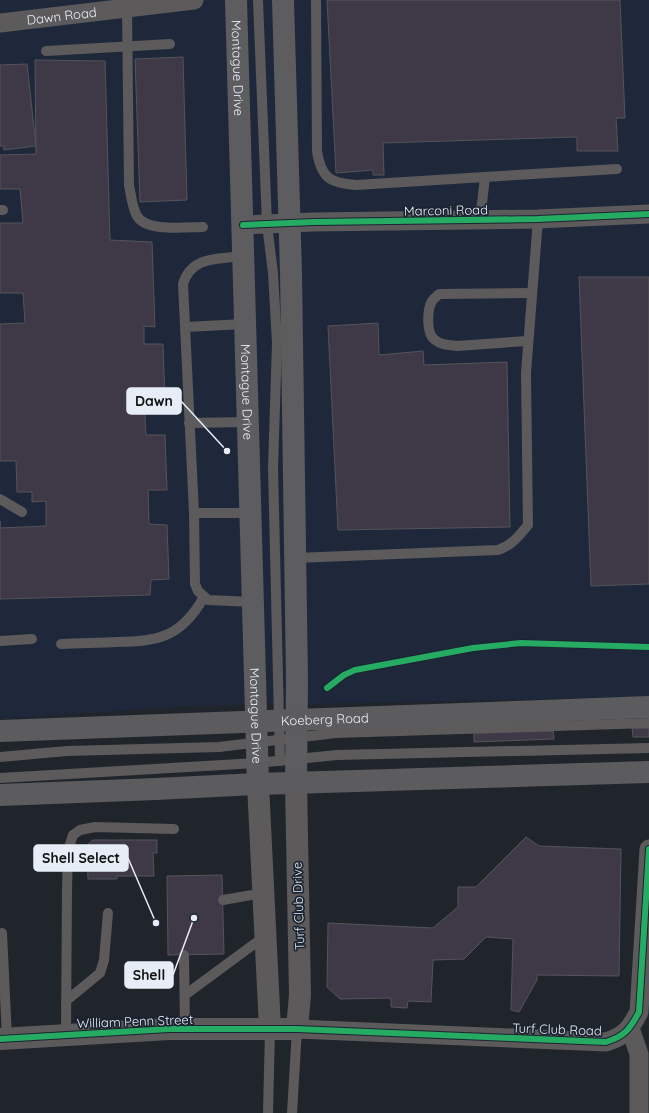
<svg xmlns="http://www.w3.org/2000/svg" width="649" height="1113" viewBox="0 0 649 1113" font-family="Quicksand,sans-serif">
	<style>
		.built { fill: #1e283a }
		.building { fill: #3f3947; stroke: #54545a }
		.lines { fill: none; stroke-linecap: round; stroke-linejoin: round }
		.service { stroke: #5c5a5b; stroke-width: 10 }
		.minor { stroke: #5c5a5b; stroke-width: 19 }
		.tertiary { stroke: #5c5a5b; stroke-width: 22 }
		.secondary { stroke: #5d5c5f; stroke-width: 22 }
		.primary { stroke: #5c5b5e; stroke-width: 22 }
		.cycleway-casing { stroke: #1b2431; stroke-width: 8 }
		.cycleway { stroke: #26ab63; stroke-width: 6 }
		.labels { text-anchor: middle; stroke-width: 3.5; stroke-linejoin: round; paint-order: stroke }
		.street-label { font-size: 13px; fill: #e7edf6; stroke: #1b2431 }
		.leader { fill: none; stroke: #e7edf6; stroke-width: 1.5 }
		.callout-dot { fill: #e7edf6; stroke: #1b2431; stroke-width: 1.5 }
		.callout { fill: #e7edf6; stroke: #e7edf6; stroke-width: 1.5 }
		.callout-label { font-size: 14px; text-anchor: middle; font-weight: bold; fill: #111 }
	</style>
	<rect width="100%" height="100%" fill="#20252c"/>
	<!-- built -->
	<polygon class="built" points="0,0 649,0 649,697 187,706 0,719"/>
	<!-- building -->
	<g class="building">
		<polygon points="327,0 620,0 625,118 616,118 618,151 577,151 577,137 383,143 384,175 373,175 373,170 336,173"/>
		<polygon points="183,57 187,200 140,202 135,59"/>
		<polygon points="35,60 105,61 110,240 152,242 155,327 144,326 144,344 163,344 165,401 144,400 146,435 165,435 167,490 148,490 149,524 167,525 169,579 151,580 150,595 0,599 0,521 0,528 46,526 46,501 32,502 32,492 17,492 16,461 0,461 0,324 25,323 23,293 0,293 0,223 23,223 20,189 0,189 0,155 36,154"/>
		<polygon points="27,64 36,146 4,150 4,146 0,146 0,65"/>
		<polygon points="579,277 649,277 649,584 591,586"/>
		<polygon points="378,323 379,355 423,351 424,365 507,362 510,527 338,530 328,326"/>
		<polygon points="632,728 649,728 649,737 633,737"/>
		<polygon points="553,731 554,739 474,742 474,733"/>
		<polygon points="526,837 539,846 621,849 619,976 537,975 537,980 519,1012 511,1010 513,939 486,937 464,959 433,960 431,1002 408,1001 407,1008 391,1007 391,998 340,999 327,987 328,923 433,928 458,907 458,887 476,887"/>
		<polygon points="93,840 157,840 157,853 153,853 154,876 117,876 117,879 88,879 87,845"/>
		<polygon points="222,875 224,954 168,955 167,876"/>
	</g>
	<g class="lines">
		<!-- service -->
		<g class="service">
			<polyline points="258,0 267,224 273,273 277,343 273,468 280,761"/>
			<path d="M316 0 317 151C321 178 330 183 356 185L485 177"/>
			<path d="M127 8 129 185C131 195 132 207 137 216 146 232 186 227 203 227"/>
			<polyline points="46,51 170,44"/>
			<polyline points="0,210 3,210"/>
			<polyline points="480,221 485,177 617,169"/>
			<path d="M243 256C219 259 191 256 183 284L194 513 195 584 198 591 208 600 254 602"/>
			<polyline points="185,327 244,324"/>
			<path d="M527 341 457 346C449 345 441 345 435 340 426 334 427 310 432 301 434 298 437 296 439 294L531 293"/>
			<polyline points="189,423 248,422"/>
			<polyline points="0,499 22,512"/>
			<polyline points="194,513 252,513"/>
			<path d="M295 558 498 550C512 545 519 536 528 525L526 373 538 219"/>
			<polyline points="0,641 32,639"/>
			<path d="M61 644C80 643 98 643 117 642 160 641 181 637 204 597"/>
			<polyline points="0,757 67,751 219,747 336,733 649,723"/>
			<polyline points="0,778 257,763 337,755 649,748"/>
			<polyline points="223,900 263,893"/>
			<polyline points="2,933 7,1038"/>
			<polyline points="184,955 185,1029"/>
			<polyline points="185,995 265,936"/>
			<polyline points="66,1001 100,973 104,960 108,913"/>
			<polyline points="66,1035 67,890 68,850 73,835 80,830 95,827 174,829"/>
			<polyline points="268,1113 270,1029"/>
			<polyline points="292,1113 297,1029"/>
		</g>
		<!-- minor -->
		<g class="minor">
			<path id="s1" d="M0 23 194 0"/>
			<polyline points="243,225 314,222 538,219 649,214"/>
			<polyline points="630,1028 639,1054 639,1113"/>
			<path d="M297 1029 606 1042C625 1036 630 1029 639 1012L649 849"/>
		</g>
		<!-- tertiary -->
		<g class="tertiary">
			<polyline points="258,784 270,1029"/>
			<polyline points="0,1039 169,1029 297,1029 300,995 296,783"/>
		</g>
		<!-- secondary -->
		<g class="secondary">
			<path id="s2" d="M236 0 258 784"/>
			<polyline points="283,0 291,273 297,681 296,783"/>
		</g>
		<!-- primary -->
		<g class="primary">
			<path id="s3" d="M0 731 649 707"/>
			<polyline points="0,795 156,789 258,784 649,772"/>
		</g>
		<!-- cycleway casing -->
		<g class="cycleway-casing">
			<g id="cycleway">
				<polyline points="243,225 314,222 538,219 649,214"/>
				<polyline points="327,688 344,675 355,670 473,648 521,643 649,647"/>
				<path d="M0 1039 169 1029H297L606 1042C625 1036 630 1029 639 1012L649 849"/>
			</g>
		</g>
		<!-- cycleway -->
		<use href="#cycleway" class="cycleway"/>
	</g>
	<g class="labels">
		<!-- street labels -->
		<g class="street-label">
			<text dy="5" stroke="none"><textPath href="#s1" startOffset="62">Dawn Road</textPath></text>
			<text dy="5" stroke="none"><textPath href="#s2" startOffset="68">Montague Drive</textPath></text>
			<text transform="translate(446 210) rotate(-1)" y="5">Marconi Road</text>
			<text dy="5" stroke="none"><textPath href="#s2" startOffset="392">Montague Drive</textPath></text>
			<text dy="5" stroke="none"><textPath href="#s2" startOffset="716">Montague Drive</textPath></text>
			<text dy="5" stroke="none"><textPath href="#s3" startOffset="325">Koeberg Road</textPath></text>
			<text transform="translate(298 906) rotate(-92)" y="5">Turf Club Drive</text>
			<text transform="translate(135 1021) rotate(-2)" y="5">William Penn Street</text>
			<text transform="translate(557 1029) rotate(2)" y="5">Turf Club Road</text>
		</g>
	</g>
	<!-- callouts -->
	<path class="leader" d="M227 451L181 401M156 923L128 858M194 918L173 975"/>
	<g class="callout-dot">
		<circle cx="227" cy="451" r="4"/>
		<circle cx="156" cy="923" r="4"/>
		<circle cx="194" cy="918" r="4"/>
	</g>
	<g class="callout">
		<rect x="127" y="388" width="54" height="26" rx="4"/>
		<rect x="34" y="845" width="94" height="26" rx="4"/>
		<rect x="125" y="962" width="48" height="26" rx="4"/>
	</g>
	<g class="callout-label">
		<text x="154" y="406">Dawn</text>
		<text x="81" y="863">Shell Select</text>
		<text x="149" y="980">Shell</text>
	</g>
</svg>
